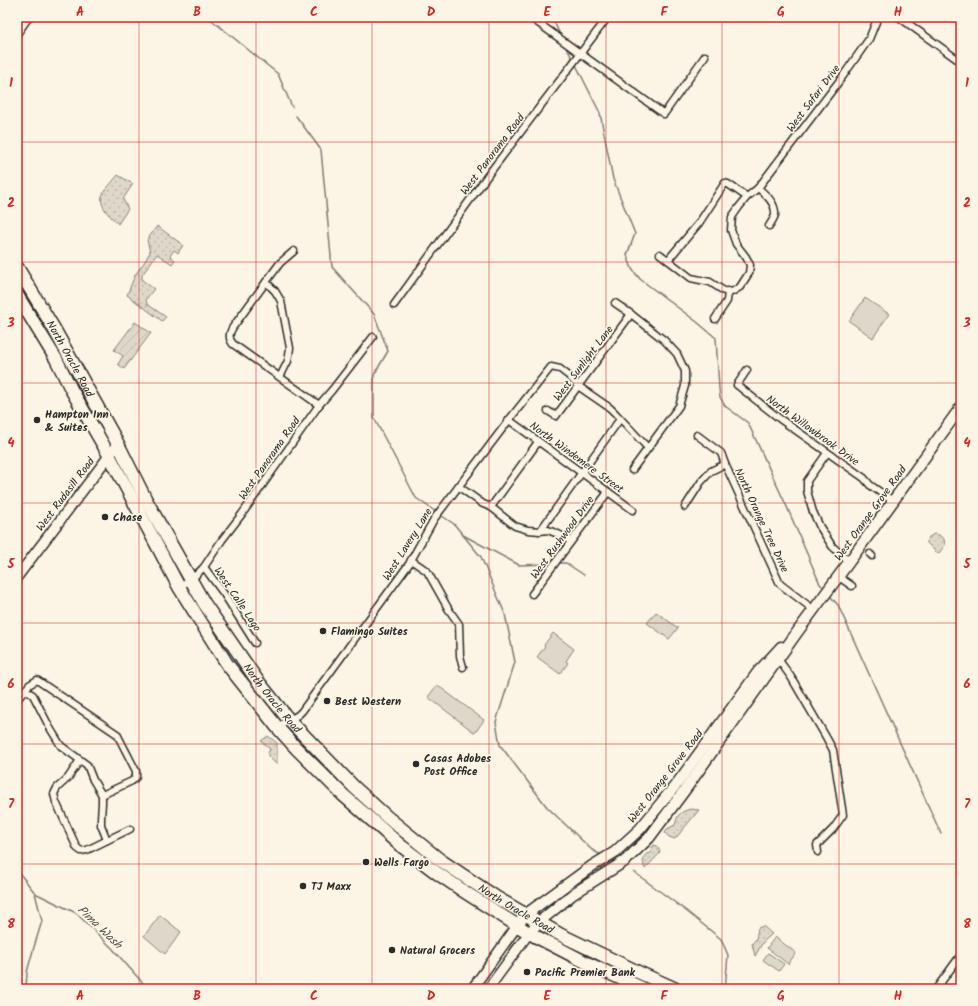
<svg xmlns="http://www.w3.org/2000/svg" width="978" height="1006" viewBox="0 0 978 1006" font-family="Kalam,sans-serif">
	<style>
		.grass { fill: url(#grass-dots); stroke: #84827a }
		.park { fill: #ded8ca; stroke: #84827a }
		.garden { fill: url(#garden-furrows); stroke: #84827a }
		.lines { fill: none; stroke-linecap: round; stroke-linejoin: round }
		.stream { stroke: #7d7b74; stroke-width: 1.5 }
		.street-casing { stroke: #2b2b2b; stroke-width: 9 }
		.secondary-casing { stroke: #2b2b2b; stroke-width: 12 }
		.primary-casing { stroke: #2b2b2b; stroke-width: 13 }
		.highway-casing { stroke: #2b2b2b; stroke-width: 15 }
		.street { stroke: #fcf5e5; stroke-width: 6 }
		.secondary { stroke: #fcf5e5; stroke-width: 9 }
		.primary { stroke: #fcf5e5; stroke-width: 10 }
		.highway { stroke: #fcf5e5; stroke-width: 12 }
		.grid { fill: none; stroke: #d62828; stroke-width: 1; stroke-opacity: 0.55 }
		.poi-dot { fill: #2b2b2b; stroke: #fcf5e5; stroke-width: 1.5 }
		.labels { text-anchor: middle; stroke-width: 3.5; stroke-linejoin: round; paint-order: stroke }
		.street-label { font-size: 11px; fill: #2b2b2b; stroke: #fcf5e5 }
		.poi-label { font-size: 11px; font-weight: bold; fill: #2b2b2b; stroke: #fcf5e5; text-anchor: start }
		.water-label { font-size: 12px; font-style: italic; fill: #545350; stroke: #fcf5e5 }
		.neatline { fill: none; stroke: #d62828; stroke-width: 1.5 }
		.grid-label { font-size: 13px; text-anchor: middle; font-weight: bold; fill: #d62828 }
	</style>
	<defs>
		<pattern id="grass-dots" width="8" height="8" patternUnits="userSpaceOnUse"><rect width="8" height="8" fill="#ded8ca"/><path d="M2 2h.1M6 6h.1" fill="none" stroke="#bfbaae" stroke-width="1.8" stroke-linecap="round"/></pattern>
		<pattern id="garden-furrows" width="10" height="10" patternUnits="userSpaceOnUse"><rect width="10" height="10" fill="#ded8ca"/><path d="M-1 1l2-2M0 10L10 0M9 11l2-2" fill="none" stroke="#bfbaae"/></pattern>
	</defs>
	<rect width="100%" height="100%" fill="#fcf5e5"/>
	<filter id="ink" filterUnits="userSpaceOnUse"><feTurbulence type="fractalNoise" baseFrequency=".025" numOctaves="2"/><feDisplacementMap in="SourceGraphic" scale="8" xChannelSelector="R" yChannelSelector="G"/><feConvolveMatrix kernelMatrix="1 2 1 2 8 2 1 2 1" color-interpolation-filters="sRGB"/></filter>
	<g filter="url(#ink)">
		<!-- grass -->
		<g class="grass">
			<path d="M118 175 133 184 123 199 128 209 118 224C111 217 99 207 102 196 103 192 114 180 118 175Z"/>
			<polygon points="157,226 183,245 178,253 174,250 170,256 175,260 172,264 157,254 142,275 142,280 154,289 146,299 147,304 166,317 162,321 127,295 135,275 145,261 150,252 147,240"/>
			<polygon points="934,534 939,535 944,539 945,545 939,553 936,552 926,542 929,537"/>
			<polygon points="268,736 277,743 277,765 268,756 268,753 270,749 261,741"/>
			<path d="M691 809 699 810 675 839 669 837 665 833 667 829 675 825C678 814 679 812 691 809Z"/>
			<path d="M654 845C658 846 659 849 660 853L645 869C642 862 642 853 651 853L652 847Z"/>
			<polygon points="763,926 772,934 763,942 755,956 752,944 756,939 758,928"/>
		</g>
		<!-- park -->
		<g class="park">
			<polygon points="865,298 889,314 873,338 849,321"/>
			<polygon points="656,612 678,628 669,639 647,623"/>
			<polygon points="553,633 574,649 566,661 568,663 560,674 537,657 545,646 544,645"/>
			<polygon points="437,685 484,720 475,733 428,697"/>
			<polygon points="160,915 181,932 165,954 144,936"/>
			<polygon points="775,937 796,953 788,964 767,948"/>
			<polygon points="768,953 784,964 779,971 763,960"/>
		</g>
		<!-- garden -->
		<polygon class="garden" points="135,322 151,333 124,369 118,364 123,356 114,350"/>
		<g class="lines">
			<!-- stream -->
			<g class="stream">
				<polyline points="208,17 278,74 292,107"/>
				<polyline points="552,17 561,37"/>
				<polyline points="566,46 573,60"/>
				<polyline points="575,63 600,113 613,179 635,234 627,255 632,269 640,279 697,322 716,338 719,388 720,397 725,406 748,423 787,507 820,584 822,586"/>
				<polyline points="296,116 321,150 332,267 374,314 388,351 374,375 374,418 416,498 436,512"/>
				<polyline points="439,514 454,524 481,557 505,614 515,662 496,722 500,745 547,807 592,850 601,855"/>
				<polyline points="463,535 519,565 550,564"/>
				<polyline points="560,563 566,563 584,575"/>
				<polyline points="830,596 838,605 941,834"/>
				<polyline points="17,870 35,893 76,913 112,948 148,989"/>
				<polyline points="634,872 685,910 721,939 728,955 725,989"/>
				<polyline points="26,989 27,972 34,947 42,921 35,893"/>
			</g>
			<!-- street casing -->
			<g class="street-casing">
				<g id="street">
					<polyline points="530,17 664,114 705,56"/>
					<polyline points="899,17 961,62"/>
					<polyline points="17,34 29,17"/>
					<path d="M758 188C766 195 776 203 775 215 774 218 771 223 769 226"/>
					<path d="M294 251 280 263 233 327C229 333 228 338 233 344L319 405"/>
					<polyline points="660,254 691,278 710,282 724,291 732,292 740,287 749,273 750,265 746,257 736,244 731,230 732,217 739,207 747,197 758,188 843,76 869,39 878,17"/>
					<polyline points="668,260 699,223 725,183 728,184 747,197"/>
					<polyline points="266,282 275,291 281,301 290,348 288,361 280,377"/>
					<polyline points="615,303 631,314 664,340 677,354 685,371 685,386 679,406 632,470"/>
					<polyline points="394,305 488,175 608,17"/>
					<polyline points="715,319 727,301 728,291"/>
					<polyline points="747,370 737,385 780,419 864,478 870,485 893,501"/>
					<polyline points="548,411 556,416 631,314"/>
					<polyline points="509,420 633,510"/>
					<polyline points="697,435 721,453 725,464 780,584 814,610"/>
					<polyline points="827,453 807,481 807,491 813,512 820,527 832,546 849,562"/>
					<polyline points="458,486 483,504 491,507 515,526 528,530 540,531 548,530 558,534 571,541"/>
					<polyline points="491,507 538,442"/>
					<polyline points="685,507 701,482 711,471 725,464"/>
					<polyline points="540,531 620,419"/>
					<polyline points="870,554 872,556"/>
					<polyline points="411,560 427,571 449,610 459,624 460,656 463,667"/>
					<polyline points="204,567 224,594 255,643"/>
					<polyline points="839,577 852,586"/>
					<polyline points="179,587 191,580 204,567 222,540 242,514 319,405 332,390 373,337"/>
					<polyline points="532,594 608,492"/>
					<polyline points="774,659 781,663 791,677 826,737 833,750 843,815 833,829 817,845 818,852"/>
					<polyline points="25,690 33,695 50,728 61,746 87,765 93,780 102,795 102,803 101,818 101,825 107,840"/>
					<polyline points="17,700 29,685 37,680 117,734 136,771 136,777 132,781 102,795"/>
					<polyline points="277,727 298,715 302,711 409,564 434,519 509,420 551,367 560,369 569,376 578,386 610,408 616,414 648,448"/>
					<polyline points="80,760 68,778 57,788 54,794 56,802 77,848 81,851 87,850 130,829"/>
					<polyline points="936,989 961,955"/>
				</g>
			</g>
			<!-- secondary casing -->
			<g class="secondary-casing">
				<g id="secondary">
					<polyline points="17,577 118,444"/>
					<polyline points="472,989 517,926"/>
					<polyline points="488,989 529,933"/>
				</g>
			</g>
			<!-- primary casing -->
			<g class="primary-casing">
				<g id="primary">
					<polyline points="517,926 525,915 592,866 615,852 640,829 679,781 758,672 772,657 781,647"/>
					<polyline points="529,933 539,922 573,894 625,861 649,838 687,787 798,631 849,562 961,407"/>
				</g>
			</g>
			<!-- highway casing -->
			<g class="highway-casing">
				<g id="highway">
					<path id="s1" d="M17 267 53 327 118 444 146 500 204 603 257 680 289 720 354 787 387 817 440 860 497 898 561 935 638 972 676 989"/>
					<polyline points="17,295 56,359 71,389 109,455 179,587 227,664 277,727 296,748 342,794 400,845 437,873 468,894 529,933 589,964 644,989"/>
				</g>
			</g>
			<!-- street -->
			<use href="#street" class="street"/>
			<!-- secondary -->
			<use href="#secondary" class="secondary"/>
			<!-- primary -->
			<use href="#primary" class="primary"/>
			<!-- highway -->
			<use href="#highway" class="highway"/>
		</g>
	</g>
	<!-- grid -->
	<path class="grid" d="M139 17V989M256 17V989M372 17V989M489 17V989M606 17V989M722 17V989M839 17V989M17 142H961M17 262H961M17 383H961M17 503H961M17 623H961M17 744H961M17 864H961"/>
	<!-- markers -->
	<g class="poi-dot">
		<circle cx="37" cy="420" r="4"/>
		<circle cx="105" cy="517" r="4"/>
		<circle cx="323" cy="631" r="4"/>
		<circle cx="327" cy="701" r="4"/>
		<circle cx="416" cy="764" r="4"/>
		<circle cx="366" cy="862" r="4"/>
		<circle cx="303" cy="886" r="4"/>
		<circle cx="392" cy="950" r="4"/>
		<circle cx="527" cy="972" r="4"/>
	</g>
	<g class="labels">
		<!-- street labels -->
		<g class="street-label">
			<text transform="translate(813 98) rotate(-53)" y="4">West Safari Drive</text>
			<text transform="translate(492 154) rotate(-53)" y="4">West Panorama Road</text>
			<text dy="4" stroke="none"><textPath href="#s1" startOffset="106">North Oracle Road</textPath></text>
			<text transform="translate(583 363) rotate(-53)" y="4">West Sunlight Lane</text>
			<text transform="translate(813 430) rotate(36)" y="4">North Willowbrook Drive</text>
			<text transform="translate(577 457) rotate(36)" y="4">North Windemere Street</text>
			<text transform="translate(269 458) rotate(-55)" y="4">West Panorama Road</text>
			<text transform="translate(65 494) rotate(-53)" y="4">West Rudasill Road</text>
			<text transform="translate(870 513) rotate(-54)" y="4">West Orange Grove Road</text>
			<text transform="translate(762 520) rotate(65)" y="4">North Orange Tree Drive</text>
			<text transform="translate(562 537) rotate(-54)" y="4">West Rushwood Drive</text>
			<text transform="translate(407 544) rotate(-58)" y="4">West Lavery Lane</text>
			<text transform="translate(238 599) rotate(56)" y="4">West Calle Lago</text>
			<text dy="4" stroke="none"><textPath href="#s1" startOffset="502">North Oracle Road</textPath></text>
			<text transform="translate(665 776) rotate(-52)" y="4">West Orange Grove Road</text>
			<text dy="4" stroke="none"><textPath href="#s1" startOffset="826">North Oracle Road</textPath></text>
		</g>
		<!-- poi labels -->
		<g class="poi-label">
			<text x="45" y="418">Hampton Inn<tspan x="45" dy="13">&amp; Suites</tspan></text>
			<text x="113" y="521">Chase</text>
			<text x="331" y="635">Flamingo Suites</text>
			<text x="335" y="705">Best Western</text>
			<text x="424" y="762">Casas Adobes<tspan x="424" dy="13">Post Office</tspan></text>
			<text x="374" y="866">Wells Fargo</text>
			<text x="311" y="890">TJ Maxx</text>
			<text x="400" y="954">Natural Grocers</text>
			<text x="535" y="976">Pacific Premier Bank</text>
		</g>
		<!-- water labels -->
		<g class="water-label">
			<text transform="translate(100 927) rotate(44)" y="4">Pima Wash</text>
		</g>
	</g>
	<!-- margin -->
	<rect width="978" height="1006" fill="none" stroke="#fcf5e5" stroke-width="44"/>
	<rect x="22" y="22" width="934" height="962" class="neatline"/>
	<g class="grid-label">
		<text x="80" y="16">A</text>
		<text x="197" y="16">B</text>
		<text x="314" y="16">C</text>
		<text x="431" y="16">D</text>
		<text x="547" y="16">E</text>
		<text x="664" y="16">F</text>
		<text x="781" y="16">G</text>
		<text x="898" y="16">H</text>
		<text x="11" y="87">1</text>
		<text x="967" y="87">1</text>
		<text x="11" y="207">2</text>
		<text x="967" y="207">2</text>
		<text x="11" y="327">3</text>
		<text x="967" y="327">3</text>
		<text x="11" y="447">4</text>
		<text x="967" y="447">4</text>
		<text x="11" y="568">5</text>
		<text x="967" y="568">5</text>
		<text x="11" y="688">6</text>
		<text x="967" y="688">6</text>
		<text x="11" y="808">7</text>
		<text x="967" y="808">7</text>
		<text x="11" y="928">8</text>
		<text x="967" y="928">8</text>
		<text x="80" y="1000">A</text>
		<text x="197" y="1000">B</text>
		<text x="314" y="1000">C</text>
		<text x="431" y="1000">D</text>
		<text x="547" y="1000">E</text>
		<text x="664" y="1000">F</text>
		<text x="781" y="1000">G</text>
		<text x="898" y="1000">H</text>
	</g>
</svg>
